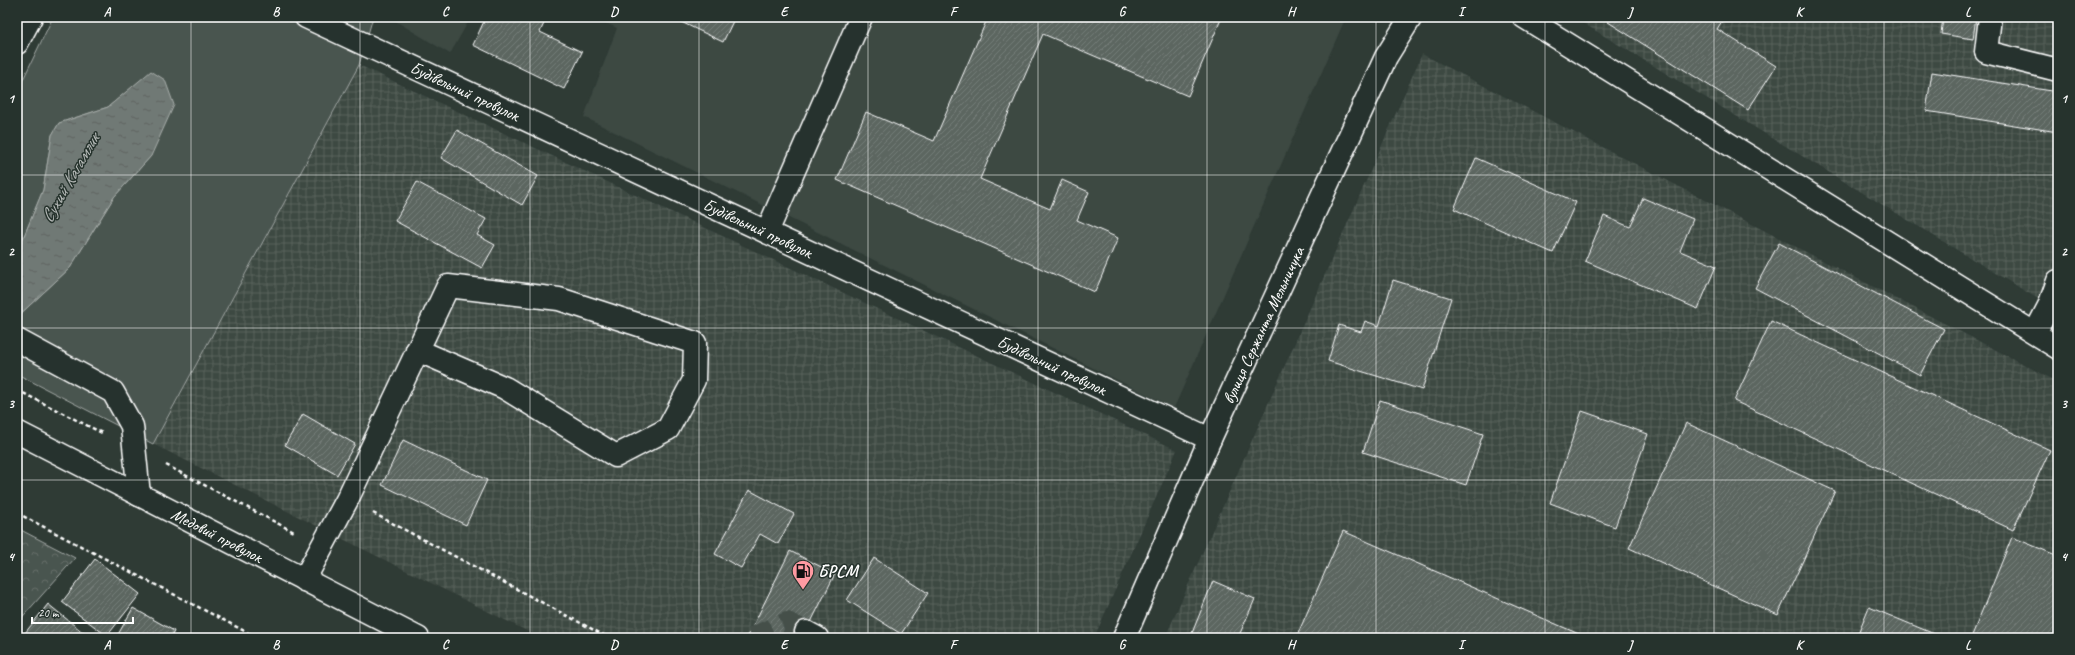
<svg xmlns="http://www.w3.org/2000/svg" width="2075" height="655" viewBox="0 0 2075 655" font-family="Caveat,sans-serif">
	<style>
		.built { fill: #3c4842 }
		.industrial { fill: url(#industrial-grid) }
		.grass { fill: #4a544f; stroke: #a4aaa7 }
		.forest { fill: url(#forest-crowns); stroke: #a4aaa7 }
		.water { fill: url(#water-ripples); stroke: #a9afac }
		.building { fill: url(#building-hatch); stroke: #fff }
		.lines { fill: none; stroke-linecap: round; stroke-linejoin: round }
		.minor-tunnel { stroke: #444f49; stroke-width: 22; stroke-dasharray: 22 11; stroke-linecap: butt }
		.minor-casing { stroke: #fff; stroke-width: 25 }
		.major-casing { stroke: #fff; stroke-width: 25 }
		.path { stroke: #fff; stroke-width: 2.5; stroke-dasharray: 4 3; stroke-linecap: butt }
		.minor { stroke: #26332d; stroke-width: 22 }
		.major { stroke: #26332d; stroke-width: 22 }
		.grid { fill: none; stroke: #fff; stroke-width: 1; stroke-opacity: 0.55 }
		.labels { text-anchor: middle; stroke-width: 3; stroke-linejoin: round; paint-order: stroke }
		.street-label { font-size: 17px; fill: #fff; stroke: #26332d }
		.poi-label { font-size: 17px; font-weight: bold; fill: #fff; stroke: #26332d; text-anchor: start }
		.water-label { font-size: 18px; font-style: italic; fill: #b8bcba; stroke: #26332d }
		.neatline { fill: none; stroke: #fff; stroke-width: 1.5 }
		.grid-label { font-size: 13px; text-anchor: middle; font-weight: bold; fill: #fff }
	</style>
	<defs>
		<pattern id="industrial-grid" width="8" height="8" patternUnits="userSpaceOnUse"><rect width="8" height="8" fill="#3c4842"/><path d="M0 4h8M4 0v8" fill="none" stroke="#59635e"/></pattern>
		<pattern id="forest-crowns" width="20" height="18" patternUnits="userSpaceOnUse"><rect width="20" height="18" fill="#4a544f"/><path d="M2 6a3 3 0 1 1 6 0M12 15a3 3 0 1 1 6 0" fill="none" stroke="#656e69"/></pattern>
		<pattern id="water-ripples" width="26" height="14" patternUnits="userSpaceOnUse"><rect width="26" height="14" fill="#707975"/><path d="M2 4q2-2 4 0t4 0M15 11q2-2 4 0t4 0" fill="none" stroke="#5e6260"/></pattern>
		<pattern id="building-hatch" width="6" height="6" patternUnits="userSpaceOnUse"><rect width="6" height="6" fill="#5b6661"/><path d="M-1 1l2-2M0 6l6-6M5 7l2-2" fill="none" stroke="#747d79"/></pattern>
	</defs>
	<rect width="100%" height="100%" fill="#2f3b35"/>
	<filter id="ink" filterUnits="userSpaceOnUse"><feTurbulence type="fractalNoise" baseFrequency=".025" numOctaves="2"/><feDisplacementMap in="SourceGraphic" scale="8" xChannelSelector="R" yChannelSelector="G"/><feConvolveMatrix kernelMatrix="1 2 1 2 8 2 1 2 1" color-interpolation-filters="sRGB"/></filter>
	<g filter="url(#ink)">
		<!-- built -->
		<g class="built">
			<polygon points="389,17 471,17 450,54"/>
			<polygon points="592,17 1346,17 1174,408 584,117 617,28"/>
		</g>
		<!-- industrial -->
		<g class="industrial">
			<polygon points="1573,17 2058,17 2058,311 1802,156"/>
			<polygon points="1422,54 2058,382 2058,638 1165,638"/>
			<polygon points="359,65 1177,450 1094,638 541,638 153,444"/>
		</g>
		<!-- grass -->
		<polygon class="grass" points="53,17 373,17 359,65 153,444 17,374 17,317 70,268 114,197 151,156 151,72 108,107 59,123 52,135 43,190 17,253 17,92"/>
		<!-- forest -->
		<polygon class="forest" points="17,528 75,558 17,623"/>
		<!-- water -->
		<polygon class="water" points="151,71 165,80 174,105 151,156 114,197 70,268 17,317 17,253 43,190 52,135 59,123 108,107"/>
		<!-- building -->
		<g class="building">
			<polygon points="486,17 547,17 540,32 582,52 564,89 473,45"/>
			<polygon points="678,17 735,17 723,42 677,20"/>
			<polygon points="988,17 1222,17 1188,96 1043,34 980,179 1050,209 1062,180 1089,192 1077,220 1118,238 1095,292 837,180 866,112 934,141"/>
			<polygon points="1611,17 1723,17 1724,18 1717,29 1776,66 1748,110 1608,22"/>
			<polygon points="1943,17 1976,17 1973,39 1941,34"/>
			<polygon points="1932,72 2058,92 2058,132 1926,111"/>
			<polygon points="457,130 538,176 522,205 441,158"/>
			<polygon points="1476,158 1576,202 1553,253 1454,209"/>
			<polygon points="417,182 486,219 477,235 495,245 482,268 395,221"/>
			<polygon points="1643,198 1693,219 1680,251 1716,266 1698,309 1585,261 1604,216 1630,227"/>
			<polygon points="1779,243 1944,329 1920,375 1755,288"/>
			<polygon points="1393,280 1451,298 1422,390 1328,361 1339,325 1361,332 1365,321 1379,326"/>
			<polygon points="1771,321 2050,450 2013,530 1734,401"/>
			<polygon points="1380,400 1483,434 1466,485 1363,452"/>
			<polygon points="1582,411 1648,434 1615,527 1550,503"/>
			<polygon points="303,414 355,444 337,475 285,445"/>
			<polygon points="1686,423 1835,491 1778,615 1629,548"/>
			<polygon points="403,440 487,480 466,525 382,485"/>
			<polygon points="749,490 794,514 778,544 760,534 741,568 715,554"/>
			<polygon points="1343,531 1588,638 1296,638"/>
			<polygon points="2012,537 2058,556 2058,638 1971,638"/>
			<polygon points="790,551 835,574 803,638 747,638"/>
			<polygon points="874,558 928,593 901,634 847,600"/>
			<polygon points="95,559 140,594 107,636 62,602"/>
			<polygon points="1213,581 1255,599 1238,638 1190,638"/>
			<polygon points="48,604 90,638 21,638"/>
			<polygon points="1869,607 1944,638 1856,638"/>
			<polygon points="133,608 174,631 171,638 116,638"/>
		</g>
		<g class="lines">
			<!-- minor-tunnel -->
			<polyline class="minor-tunnel" points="752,638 787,623 806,632"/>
			<!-- minor casing -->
			<g class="minor-casing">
				<g id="minor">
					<polyline points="306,17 1210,439"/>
					<polyline points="1524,17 2058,348"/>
					<polyline points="1990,17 1986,52 2058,70"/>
					<polyline points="17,43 31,17"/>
					<polyline points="767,232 861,17"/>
					<polyline points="2035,333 2049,306 2058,281"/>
					<polyline points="17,340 113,392 132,426 139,495"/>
					<polyline points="304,580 347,500 448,286 559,299 695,343 694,380 668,429 616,456 505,388 417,350"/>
					<polyline points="806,632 817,638"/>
					<polyline points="1124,638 1210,439 1386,57 1411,17"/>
				</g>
			</g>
			<!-- major casing -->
			<g class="major-casing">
				<polyline id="major" points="17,432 418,638"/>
			</g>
			<!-- path -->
			<g class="path">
				<polyline points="17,390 102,433"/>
				<polyline points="166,465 296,533"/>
				<polyline points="17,513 258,638"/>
				<polyline points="373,513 609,638"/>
			</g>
			<!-- minor -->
			<use href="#minor" class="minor"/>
			<!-- major -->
			<use href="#major" class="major"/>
		</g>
	</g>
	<!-- grid -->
	<path class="grid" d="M191 17V638M360 17V638M530 17V638M699 17V638M868 17V638M1038 17V638M1207 17V638M1376 17V638M1545 17V638M1714 17V638M1884 17V638M17 175H2058M17 328H2058M17 480H2058"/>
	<!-- icons -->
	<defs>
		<g id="fuel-pin" transform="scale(1.15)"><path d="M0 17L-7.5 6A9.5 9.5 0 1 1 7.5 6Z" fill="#ff9aa2" stroke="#26332d"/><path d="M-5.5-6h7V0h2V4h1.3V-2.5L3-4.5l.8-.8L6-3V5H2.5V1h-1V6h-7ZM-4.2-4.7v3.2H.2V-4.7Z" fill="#111"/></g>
	</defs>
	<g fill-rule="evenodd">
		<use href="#fuel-pin" x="803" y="571"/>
	</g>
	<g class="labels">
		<!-- street labels -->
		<g class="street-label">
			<text transform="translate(465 91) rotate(25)" y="6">Будівельний провулок</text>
			<text transform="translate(758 228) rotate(25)" y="6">Будівельний провулок</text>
			<text transform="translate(1263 325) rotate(-65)" y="6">вулиця Сержанта Мельничука</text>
			<text transform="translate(1052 365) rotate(25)" y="6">Будівельний провулок</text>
			<text transform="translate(217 535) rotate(27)" y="6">Медовий провулок</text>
		</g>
		<!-- poi labels -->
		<g class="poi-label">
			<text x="818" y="577">БРСМ</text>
		</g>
		<!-- water labels -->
		<g class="water-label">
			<text transform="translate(70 178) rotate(-60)" y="6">Сухий Кагамлик</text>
		</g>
	</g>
	<!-- margin -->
	<rect width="2075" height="655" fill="none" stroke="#26332d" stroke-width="44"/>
	<!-- scale -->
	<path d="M32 617v6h101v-6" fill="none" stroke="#ffffff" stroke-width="2"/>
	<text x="38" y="617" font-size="12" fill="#ffffff" stroke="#26332d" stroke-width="3" paint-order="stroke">20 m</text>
	<rect x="22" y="22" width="2031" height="611" class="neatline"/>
	<g class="grid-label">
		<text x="107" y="16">A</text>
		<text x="276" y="16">B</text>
		<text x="445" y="16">C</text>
		<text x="614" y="16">D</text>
		<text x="784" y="16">E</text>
		<text x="953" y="16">F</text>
		<text x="1122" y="16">G</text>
		<text x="1291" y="16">H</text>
		<text x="1461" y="16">I</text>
		<text x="1630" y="16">J</text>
		<text x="1799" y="16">K</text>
		<text x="1968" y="16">L</text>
		<text x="11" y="103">1</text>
		<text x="2064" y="103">1</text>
		<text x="11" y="256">2</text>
		<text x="2064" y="256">2</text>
		<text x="11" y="408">3</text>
		<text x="2064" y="408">3</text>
		<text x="11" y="561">4</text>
		<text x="2064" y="561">4</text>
		<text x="107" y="649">A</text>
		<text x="276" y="649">B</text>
		<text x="445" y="649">C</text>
		<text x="614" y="649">D</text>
		<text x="784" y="649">E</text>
		<text x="953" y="649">F</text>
		<text x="1122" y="649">G</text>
		<text x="1291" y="649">H</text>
		<text x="1461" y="649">I</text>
		<text x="1630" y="649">J</text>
		<text x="1799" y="649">K</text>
		<text x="1968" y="649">L</text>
	</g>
</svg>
